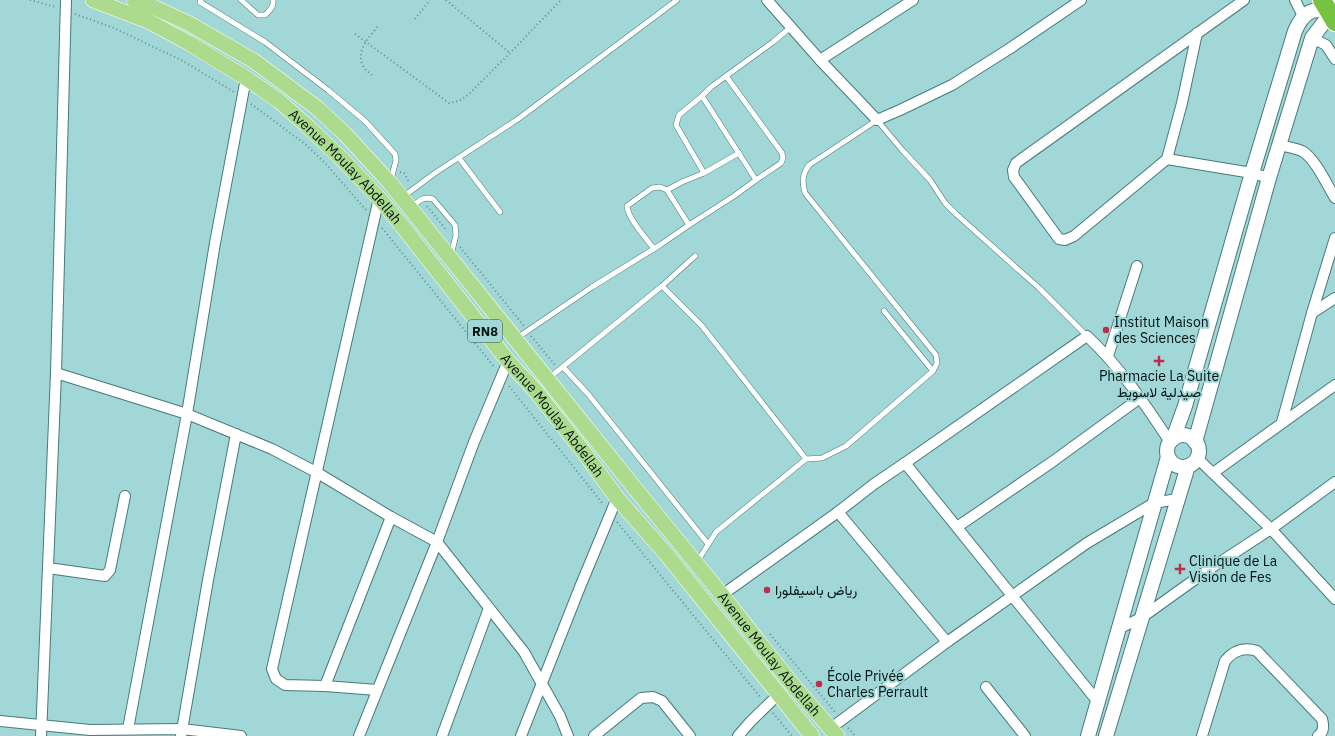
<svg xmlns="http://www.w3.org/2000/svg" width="1335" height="736" viewBox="0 0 1335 736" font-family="'IBM Plex Sans',Vazirmatn,sans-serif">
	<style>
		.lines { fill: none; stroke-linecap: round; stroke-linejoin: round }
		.lane-casing { stroke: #477a7a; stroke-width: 6 }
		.street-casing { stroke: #477a7a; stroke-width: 12 }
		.secondary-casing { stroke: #477a7a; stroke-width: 16 }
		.primary-casing { stroke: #fff; stroke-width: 16 }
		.highway-casing { stroke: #fff; stroke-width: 20 }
		.path { stroke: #648d8d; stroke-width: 2; stroke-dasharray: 1 3; stroke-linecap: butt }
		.lane { stroke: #fff; stroke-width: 5 }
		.street { stroke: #fff; stroke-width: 10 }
		.secondary { stroke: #fff; stroke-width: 14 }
		.primary { stroke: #addb8d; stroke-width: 15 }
		.highway { stroke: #76c341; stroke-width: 18 }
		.poi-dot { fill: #be2d4a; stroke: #a1d7d7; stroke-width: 1.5 }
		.labels { text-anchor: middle; stroke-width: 4; stroke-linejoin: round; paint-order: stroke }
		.shield { fill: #a1d7d7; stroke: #304d4d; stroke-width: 1 }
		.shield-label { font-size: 13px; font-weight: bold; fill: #001212 }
		.street-label { font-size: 14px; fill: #001212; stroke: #a1d7d7 }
		.poi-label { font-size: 14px; fill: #001212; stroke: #a1d7d7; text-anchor: start }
	</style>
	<rect width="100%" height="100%" fill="#a1d7d7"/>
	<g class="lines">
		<!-- lane casing -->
		<g class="lane-casing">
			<g id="lane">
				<polyline points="201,0 200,2 265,42 328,90 365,121 395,154 396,160 391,180"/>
				<path d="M241 0 258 15H265C270 10 274 7 273 0"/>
				<polyline points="726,76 782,153 783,158 781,163 756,180"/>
				<polyline points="459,158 500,212"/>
				<polyline points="704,173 739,153"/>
				<polyline points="667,190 689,225"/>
				<polyline points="404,196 435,173 518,119 677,0"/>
				<path d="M412 207C418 201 424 196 433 199L455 225 456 235 451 255"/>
				<path d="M654 249C646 238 628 219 627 206L652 188 660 187 667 190 682 182 704 173 676 125 679 115 702 96"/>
				<polyline points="662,286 695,256"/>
				<polyline points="884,311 933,371"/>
				<polyline points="517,338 592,287 660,245 689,225 734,196 756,180 702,96 711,87 773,42 791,27"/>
				<polyline points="563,367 588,394 708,544"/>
				<polyline points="549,378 662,286 702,326 806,459 716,532 697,562"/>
				<path d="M806 459 822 458 846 446 933 371 937 363 936 355 805 193C802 182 802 175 809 165L877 120 903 151 930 180 945 203 956 214 1039 288 1087 336"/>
			</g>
		</g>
		<!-- street casing -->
		<g class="street-casing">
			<g id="street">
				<polyline points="767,0 820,60 877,120 900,110 952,85 1009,49 1081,0"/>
				<polyline points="1295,0 1303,16"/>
				<polyline points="1197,33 1182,103 1167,159 1074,236 1065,240 1059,239 1014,177 1013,170 1016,163 1244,0"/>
				<polyline points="1312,38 1326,45 1335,59"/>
				<polyline points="820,60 913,0"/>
				<path d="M1280 145C1287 147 1295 148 1302 151 1315 158 1327 185 1335 198"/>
				<polyline points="1167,159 1252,173 1269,178"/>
				<polyline points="1312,313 1335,298"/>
				<polyline points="1108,356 1137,266"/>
				<polyline points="56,373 187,414 272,449 316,472 391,517 437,542 524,652 560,716 568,736"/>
				<polyline points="1282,422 1312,313 1335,238"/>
				<polyline points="1197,458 1271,529 1335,599"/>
				<polyline points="905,463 1098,702"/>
				<polyline points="1213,473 1335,385"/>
				<polyline points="838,512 890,574 947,642"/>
				<polyline points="957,527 1052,462 1140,398"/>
				<polyline points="48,568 105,576 110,570 125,496"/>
				<path d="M722 595 838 512 874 484 905 463 1087 336C1120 367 1145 404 1170 442"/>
				<polyline points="1118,629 1141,618 1208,570 1271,529 1335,482"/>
				<polyline points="325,686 391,517"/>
				<polyline points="986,687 1025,736"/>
				<polyline points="377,690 325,686 285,685 276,679 272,669 379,198"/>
				<polyline points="0,721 90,730 182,729 241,736"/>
				<polyline points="831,728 947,642 1087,543 1154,503 1177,499"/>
				<polyline points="128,729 187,414 215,243 246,78"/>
				<polyline points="41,736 56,373 66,0"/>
				<polyline points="181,736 208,580 236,434"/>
				<polyline points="359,736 437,542 474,442 508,361"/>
				<polyline points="442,736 489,608"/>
				<polyline points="521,736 580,587 617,498"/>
				<polyline points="594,736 641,698 653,697 662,701 690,736"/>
				<polyline points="738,736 751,721 778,695"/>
				<path d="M1202 736 1225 661C1234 650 1244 647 1257 651L1322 719C1324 726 1324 732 1318 736"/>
			</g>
		</g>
		<!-- secondary casing -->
		<g class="secondary-casing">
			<g id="secondary">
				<circle cx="1183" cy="451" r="16"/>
				<path d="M1173 439 1185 406 1252 173 1295 31C1302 15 1310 7 1328 11"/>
				<polyline points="1195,442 1269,178 1312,38 1325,21 1328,11 1334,7"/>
				<polyline points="1088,736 1168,457"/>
				<polyline points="1106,736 1188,466"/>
			</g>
		</g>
		<!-- primary casing -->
		<g class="primary-casing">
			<g id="primary">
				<path id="s1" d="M93 0 148 21 189 43 246 78 279 101 305 124 343 160 379 198 403 227 508 361 533 388 583 451 617 498 667 555 812 736"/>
				<path id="s2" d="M134 0 153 7 188 23 254 61 317 108 345 134 390 183 633 486 722 595 791 683 837 736"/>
			</g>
		</g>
		<!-- highway casing -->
		<g class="highway-casing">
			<polyline id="highway" points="1322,0 1335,22"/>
		</g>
		<!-- path -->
		<g class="path">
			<polyline points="30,0 56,7"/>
			<polyline points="446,0 510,53"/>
			<polyline points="75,14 114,28 183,61 234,92"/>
			<polyline points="415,19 430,0"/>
			<polyline points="355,34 449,103 459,101 468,95 510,53 561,0"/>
			<path d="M372 75C369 73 365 70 363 66 355 51 370 36 379 25"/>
			<polyline points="251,104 305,144 325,163 366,210"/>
			<polyline points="400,172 404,173 409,182"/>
			<polyline points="427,206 447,231"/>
			<polyline points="382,228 495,368"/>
			<polyline points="460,247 524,326"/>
			<polyline points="531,336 555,365"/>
			<polyline points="509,386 603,504"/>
			<polyline points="617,522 761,698"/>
			<polyline points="770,634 835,712"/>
			<polyline points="773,713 792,736"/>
			<polyline points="848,728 855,736"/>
		</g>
		<!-- lane -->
		<use href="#lane" class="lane"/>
		<!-- street -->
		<use href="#street" class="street"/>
		<!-- secondary -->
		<use href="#secondary" class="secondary"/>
		<!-- primary -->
		<use href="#primary" class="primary"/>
		<!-- highway -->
		<use href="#highway" class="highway"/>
	</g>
	<!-- markers -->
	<g class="poi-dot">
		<circle cx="1106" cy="330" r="4"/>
		<path d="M1157 355h4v4h4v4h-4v4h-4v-4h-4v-4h4z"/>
		<path d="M1178 563h4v4h4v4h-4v4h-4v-4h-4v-4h4z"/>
		<circle cx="767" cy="590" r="4"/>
		<circle cx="819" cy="684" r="4"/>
	</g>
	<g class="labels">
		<!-- shield labels -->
		<rect class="shield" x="468" y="320" width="34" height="22" rx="3"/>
		<g class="shield-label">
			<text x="485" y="336">RN8</text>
		</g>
		<!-- street labels -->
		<g class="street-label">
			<text dy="5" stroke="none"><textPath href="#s1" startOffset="306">Avenue Moulay Abdellah</textPath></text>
			<text dy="5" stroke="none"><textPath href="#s1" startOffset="630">Avenue Moulay Abdellah</textPath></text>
			<text dy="5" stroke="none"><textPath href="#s2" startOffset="923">Avenue Moulay Abdellah</textPath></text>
		</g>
		<!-- poi labels -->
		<g class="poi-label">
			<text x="1114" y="327">Institut Maison<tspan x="1114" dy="16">des Sciences</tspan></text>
			<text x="1159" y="381" text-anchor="middle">Pharmacie La Suite<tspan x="1159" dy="16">صيدلية لاسويط</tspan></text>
			<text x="1189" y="566">Clinique de La<tspan x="1189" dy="16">Vision de Fes</tspan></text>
			<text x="775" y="595">رياض باسيفلورا</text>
			<text x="827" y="681">École Privée<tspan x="827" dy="16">Charles Perrault</tspan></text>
		</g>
	</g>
</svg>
